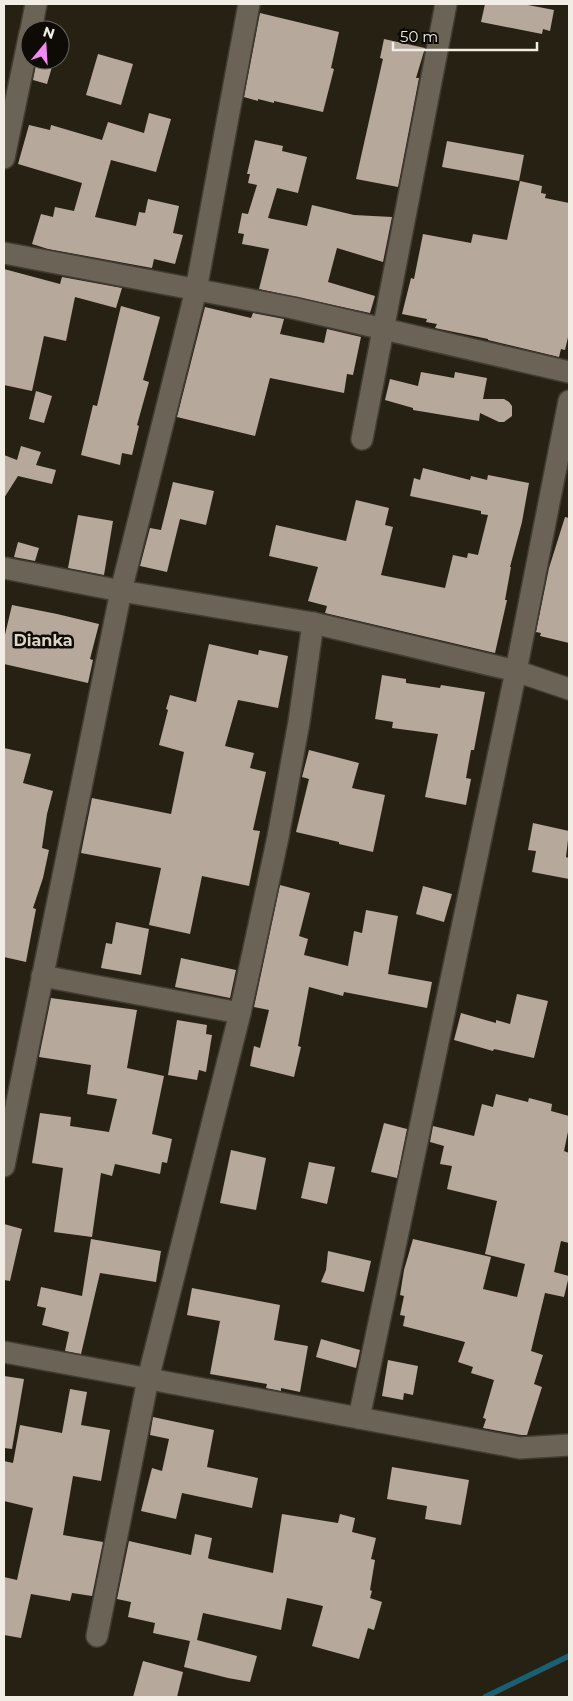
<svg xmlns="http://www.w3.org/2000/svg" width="573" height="1701" viewBox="0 0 573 1701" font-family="Montserrat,sans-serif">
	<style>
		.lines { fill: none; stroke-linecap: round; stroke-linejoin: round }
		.stream { stroke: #1b5f72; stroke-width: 5.5 }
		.building { fill: #b7a89c }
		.street-casing { stroke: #423c34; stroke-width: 24 }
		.street { stroke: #6b6355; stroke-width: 21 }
		.labels { text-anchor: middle; stroke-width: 5; stroke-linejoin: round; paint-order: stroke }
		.quarter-label { font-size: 16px; font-weight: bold; fill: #ded5c4; stroke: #0e0b06 }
	</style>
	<rect width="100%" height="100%" fill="#272114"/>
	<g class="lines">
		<!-- stream -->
		<polyline class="stream" points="485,1697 569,1656"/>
	</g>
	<!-- building -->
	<g class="building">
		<polygon points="485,4 523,4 554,10 550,31 543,29 542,34 481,22"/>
		<polygon points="260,13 339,32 331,68 334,69 323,112 274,101 274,103 258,99 258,101 244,97"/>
		<polygon points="384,39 425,48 416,78 419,78 398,187 356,179 382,63 383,59 380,58"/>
		<polygon points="98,54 133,64 121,105 86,95"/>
		<polygon points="37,60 54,60 47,84 33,80"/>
		<polygon points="149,113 171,119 156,172 111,160 95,217 136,226 139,212 145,213 148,199 179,206 173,233 183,235 175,264 154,259 152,268 48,249 32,244 41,214 53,217 55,207 74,211 82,183 18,164 29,125 50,130 51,125 102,140 108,122 144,133"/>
		<polygon points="255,140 283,146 282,151 307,157 298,193 277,188 268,218 307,226 312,205 354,215 392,217 383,262 337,248 328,282 375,296 370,313 259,289 269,249 242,244 244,234 238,233 242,213 248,214 257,185 248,183 250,174 247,174"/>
		<polygon points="447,141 524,155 519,181 442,167"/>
		<polygon points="520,181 542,186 541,193 546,194 545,198 569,203 569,333 565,350 561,349 559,357 488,340 488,339 435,328 437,324 426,322 427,319 402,314 411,278 414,279 423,234 471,243 473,234 507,240"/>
		<polygon points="4,269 60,284 62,277 122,288 116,308 75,297 66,341 44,336 32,391 4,385"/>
		<polygon points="121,306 160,317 143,380 149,382 137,425 139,426 132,455 122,453 120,465 81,455 93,405 97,406"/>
		<polygon points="205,307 251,318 253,313 284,319 280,334 324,343 327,329 361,337 353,375 347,374 344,393 270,378 255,436 177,417"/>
		<polygon points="421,372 454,378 455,372 487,378 483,399 504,399 509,402 512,406 512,416 504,422 499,422 480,413 479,421 413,410 413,408 385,400 390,379 418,386"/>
		<polygon points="36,391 52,396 44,423 29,419"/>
		<polygon points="21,446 41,452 36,465 56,470 52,484 18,476 4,498 4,455 17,460"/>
		<polygon points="423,468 470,480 471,476 487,480 488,475 529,483 522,522 510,567 511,567 505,600 507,600 495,653 325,613 327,606 308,601 318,567 269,556 276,525 346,541 356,500 389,508 385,525 393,527 381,575 445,588 453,555 467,558 468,553 478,555 488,515 481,514 481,511 410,496 414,478 420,480"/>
		<polygon points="173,482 214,491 206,525 180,519 167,572 140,566 150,528 161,530"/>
		<polygon points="78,515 113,521 104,575 68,568"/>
		<polygon points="565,517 569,518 569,643 540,636 541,633 536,632 549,568"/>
		<polygon points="18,542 39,548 35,561 14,557"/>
		<polygon points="12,605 57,614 99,624 90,659 93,660 88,683 4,664 4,639"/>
		<polygon points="209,644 258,655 259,650 288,656 278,708 238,700 225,746 254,753 250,768 266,772 253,830 260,831 249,886 202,876 190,934 149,925 161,868 81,853 92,798 171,814 184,752 159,745 168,710 166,709 170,695 196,702"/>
		<polygon points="382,675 406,679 406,683 440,688 441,685 485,692 474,750 471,750 466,778 471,779 466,805 425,797 438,734 392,728 393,722 375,719"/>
		<polygon points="4,748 31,754 23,783 53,791 47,814 42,848 49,850 43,878 33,908 36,909 26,962 4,957"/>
		<polygon points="309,750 359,763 352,788 385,795 373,852 339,844 339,842 296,832 309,779 302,777"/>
		<polygon points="533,823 569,831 566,857 569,858 569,879 532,872 536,851 528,850"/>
		<polygon points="280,885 310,893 299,936 308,939 304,955 348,966 354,931 362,933 366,910 398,916 388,974 432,982 427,1008 344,992 343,996 309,987 298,1046 301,1047 294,1077 250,1066 254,1046 260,1048 269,1010 254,1007"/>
		<polygon points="423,886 452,894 444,922 416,914"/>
		<polygon points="116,922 149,929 141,975 101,968 106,943 112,944"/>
		<polygon points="181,958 236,970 230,998 175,987"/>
		<polygon points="517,994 548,1001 534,1058 494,1049 493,1051 454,1040 461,1013 496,1023 496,1020 510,1024"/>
		<polygon points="51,998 137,1010 127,1068 164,1076 152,1134 172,1139 167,1163 162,1162 160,1174 115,1164 112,1176 101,1173 92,1237 54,1232 63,1168 32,1163 40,1113 71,1117 70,1126 109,1132 117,1099 87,1094 91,1065 39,1057"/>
		<polygon points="177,1020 207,1025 206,1034 212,1035 206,1072 199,1070 197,1080 168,1075"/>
		<polygon points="496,1094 528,1102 529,1098 552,1104 551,1111 569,1116 569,1127 564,1151 569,1153 569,1243 561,1241 554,1272 569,1276 564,1297 545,1293 531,1351 543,1355 534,1384 542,1387 527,1435 521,1435 483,1428 486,1419 483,1418 494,1380 471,1373 473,1367 458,1362 465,1342 403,1326 405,1316 400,1315 404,1296 400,1295 404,1270 413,1239 491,1257 483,1289 517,1297 525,1264 485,1254 497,1201 447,1189 452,1166 440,1164 444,1146 430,1142 433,1126 474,1136 482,1104 493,1107"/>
		<polygon points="384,1123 407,1129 397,1178 371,1172"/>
		<polygon points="231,1150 266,1158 256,1210 220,1203"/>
		<polygon points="309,1162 335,1167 327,1204 301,1198"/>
		<polygon points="4,1224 22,1229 10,1281 4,1280"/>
		<polygon points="91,1239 161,1251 156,1282 100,1273 81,1354 65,1351 69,1332 42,1325 46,1308 37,1306 41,1287 82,1296"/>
		<polygon points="328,1251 371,1261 364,1292 321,1282 326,1270"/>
		<polygon points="192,1288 280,1305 274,1340 308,1346 300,1392 281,1388 281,1391 266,1388 267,1384 210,1374 220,1321 187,1315"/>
		<polygon points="321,1339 360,1350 356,1368 316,1357"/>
		<polygon points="388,1360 418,1366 413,1395 404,1393 403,1400 382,1396"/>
		<polygon points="4,1376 24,1379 12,1449 4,1448"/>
		<polygon points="70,1389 87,1392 81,1425 110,1430 101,1481 73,1476 63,1535 103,1542 92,1596 72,1593 70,1601 31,1594 21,1638 4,1635 4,1577 17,1580 33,1508 4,1501 4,1461 13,1463 20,1425 62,1433"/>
		<polygon points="153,1417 214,1430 207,1467 258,1478 252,1508 182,1493 176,1519 141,1511 152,1468 162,1471 169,1439 150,1435"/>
		<polygon points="392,1467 469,1480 461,1525 425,1519 427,1506 387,1499"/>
		<polygon points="282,1514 338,1523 340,1514 355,1518 352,1532 376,1538 371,1559 375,1560 370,1590 372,1591 370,1598 382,1602 374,1630 368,1628 359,1659 312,1646 323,1606 287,1598 281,1630 203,1613 197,1640 257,1656 250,1682 228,1678 184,1667 190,1641 153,1633 155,1623 128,1617 131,1602 117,1599 129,1541 191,1555 195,1534 212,1538 208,1558 210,1559 273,1573"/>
		<polygon points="143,1661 183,1672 177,1697 133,1697"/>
	</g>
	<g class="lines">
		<!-- street casing -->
		<g class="street-casing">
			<g id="street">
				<polyline points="31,30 36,4"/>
				<polyline points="4,158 30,33"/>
				<polyline points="4,253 293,308 569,372"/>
				<polyline points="362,439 446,4"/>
				<polyline points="4,568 121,591 313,623 516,671 569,689"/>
				<polyline points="42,976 240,1013 148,1379 97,1636"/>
				<polyline points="240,1013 278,837 299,722 313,623"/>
				<polyline points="4,1166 121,591 196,290 249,4"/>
				<polyline points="4,1352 520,1448 569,1445"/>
				<polyline points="359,1418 516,671 569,401"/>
			</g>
		</g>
		<!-- street -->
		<use href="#street" class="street"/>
	</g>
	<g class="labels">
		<!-- quarter labels -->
		<g class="quarter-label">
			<text x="43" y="646">Dianka</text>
		</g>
	</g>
	<!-- border -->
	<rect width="573" height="1701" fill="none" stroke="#f1ede4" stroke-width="10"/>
	<!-- north arrow -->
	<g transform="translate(45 45) rotate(18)"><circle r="24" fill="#0e0b06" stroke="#69655f"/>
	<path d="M0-4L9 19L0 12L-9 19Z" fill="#f28af3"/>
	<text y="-8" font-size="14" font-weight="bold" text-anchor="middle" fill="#f1ede4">N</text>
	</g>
	<!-- scale -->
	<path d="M393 42v8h144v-8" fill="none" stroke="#f1ede4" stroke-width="2.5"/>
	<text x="400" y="42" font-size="15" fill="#f1ede4" stroke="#0e0b06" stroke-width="4" paint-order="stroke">50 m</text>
</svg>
